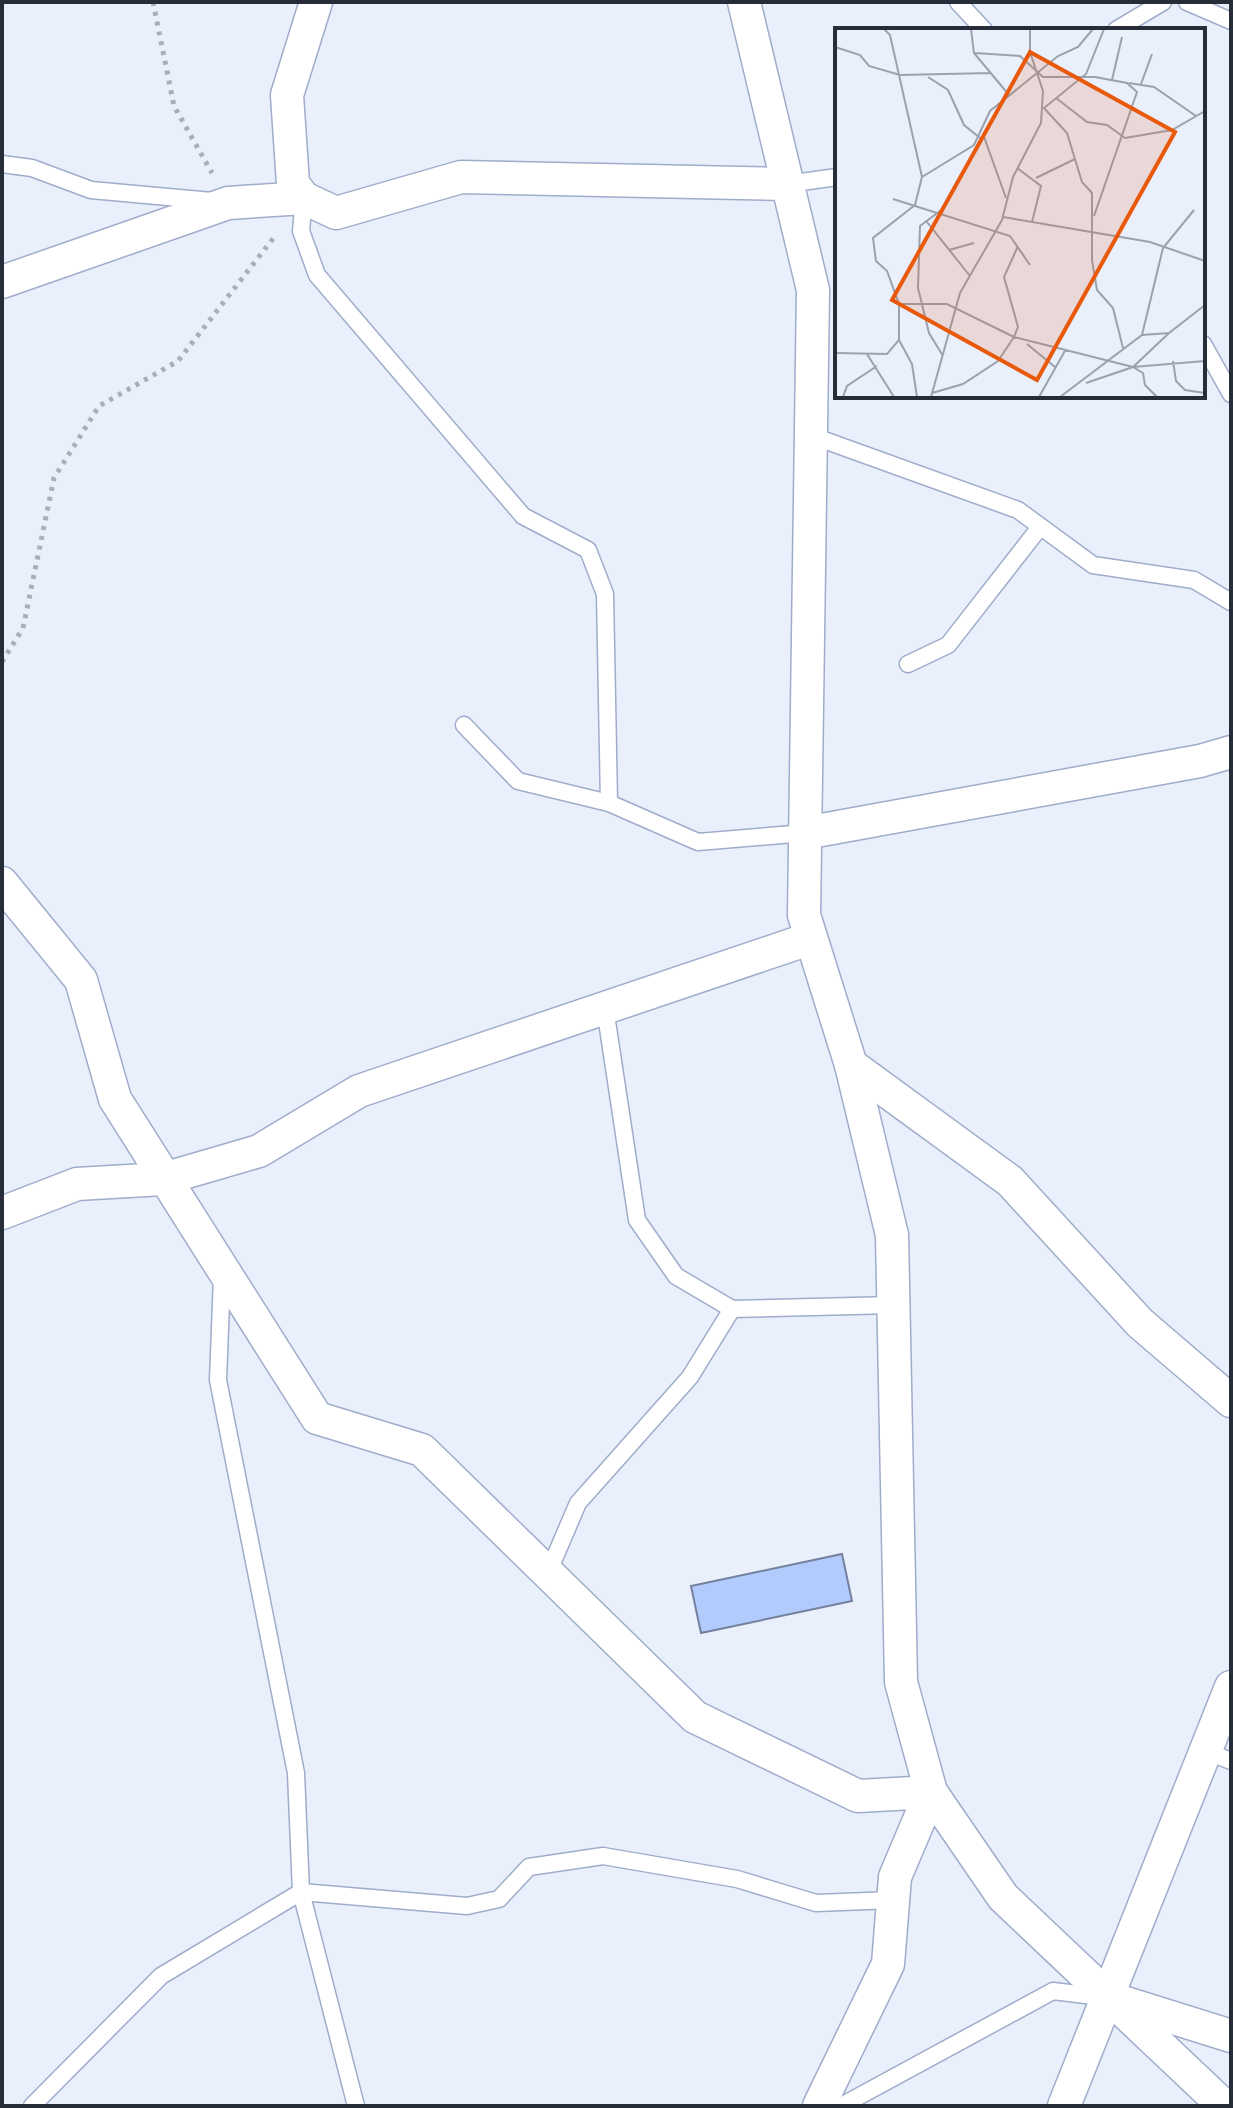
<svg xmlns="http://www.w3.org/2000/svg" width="1233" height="2108" viewBox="0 0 1233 2108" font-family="'Open Sans',sans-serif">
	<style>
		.building { fill: #b2cbfd; stroke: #73819c; stroke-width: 2 }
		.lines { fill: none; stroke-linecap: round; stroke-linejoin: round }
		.service-casing { stroke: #9fadca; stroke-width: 19 }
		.minor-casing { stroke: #9fadca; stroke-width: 35 }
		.path { stroke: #a9afba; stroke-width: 5; stroke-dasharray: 4 6; stroke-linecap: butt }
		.service { stroke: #fff; stroke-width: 16 }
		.minor { stroke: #fff; stroke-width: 32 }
		.inset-road { fill: none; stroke: #9ba1ad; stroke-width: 2 }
		.view { fill: #e8590c; fill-opacity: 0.15; stroke: #e8590c; stroke-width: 4 }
		.inset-edge { fill: none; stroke: #272d38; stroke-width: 4 }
	</style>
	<rect width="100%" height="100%" fill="#e9effb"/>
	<!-- building -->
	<polygon class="building" points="842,1554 852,1601 701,1633 691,1586"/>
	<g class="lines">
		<!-- service casing -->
		<g class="service-casing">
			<g id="service">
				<polyline points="958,2 984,30"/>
				<polyline points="1187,2 1231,21"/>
				<polyline points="1116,30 1163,2"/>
				<polyline points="2,164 32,168 91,190 212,201"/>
				<polyline points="787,184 837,177"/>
				<polyline points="304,198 301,231 317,275 523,516 588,550 605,594 609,803"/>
				<polyline points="1203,344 1231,394"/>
				<polyline points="810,435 1018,510 1093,565 1194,580 1231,602"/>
				<polyline points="908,664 948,645 1040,527"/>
				<polyline points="464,725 518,781 609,803 698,842 805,833"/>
				<polyline points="605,1008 637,1220 676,1276 732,1309 894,1305"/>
				<polyline points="222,1277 218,1380 296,1773 301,1892 356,2106"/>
				<polyline points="548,1573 578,1503 690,1377 732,1309"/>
				<polyline points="1206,1751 1231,1761"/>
				<polyline points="32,2106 161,1976 301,1892 467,1906 499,1899 529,1867 603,1856 737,1879 816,1903 893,1900"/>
				<polyline points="841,2106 1053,1991 1102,1997"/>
			</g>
		</g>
		<!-- minor casing -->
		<g class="minor-casing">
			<g id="minor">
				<polyline points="316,2 287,95 293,184 304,198 336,213 461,177 787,184"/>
				<polyline points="744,2 813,290 804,915 851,1065 892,1235 901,1682 931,1792 1003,1897 1224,2106"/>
				<polyline points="2,282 228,203 304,198"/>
				<polyline points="805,833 1200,761 1231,752"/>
				<polyline points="2,883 81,980 115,1099 317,1418 422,1450 695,1717 858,1796 931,1792 895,1877 888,1964 819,2106"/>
				<polyline points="851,1065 1010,1181 1140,1323 1231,1401"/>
				<polyline points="2,1213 77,1184 163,1179 259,1151 359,1091 809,939"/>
				<polyline points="1116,2000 1231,2036"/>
				<polyline points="1064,2106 1231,1687"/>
			</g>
		</g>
		<!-- path -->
		<g class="path">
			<polyline points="153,2 174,106 212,173"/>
			<polyline points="2,662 23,628 54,478 99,406 178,361 275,236"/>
		</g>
		<!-- service -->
		<use href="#service" class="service"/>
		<!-- minor -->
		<use href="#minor" class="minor"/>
	</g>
	<!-- overview -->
	<g transform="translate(835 28)">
		<rect width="370" height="370" fill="#e9effb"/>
		<path class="inset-road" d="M136 1 139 25 174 67M269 1 251 46 209 80 232 105 247 154 257 165V232L262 262 278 280 288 320M0 19 25 27 34 38 65 47 156 45M139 25 185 28 208 49H260L292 55 302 64 259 188M93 49 113 62 129 97 145 110M277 52 287 9M294 55 319 59 361 88M306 56 317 26M221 70 252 94 272 97 290 110 337 102 370 83M148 106 171 170M182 140 206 158 197 194M87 149 139 117 155 83 223 28 243 19 258 1M201 150 240 131M58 171 175 208 195 237M105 183 85 198 83 260 94 305 108 328M168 189 315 214 370 233M92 194 135 248M183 218 169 249 183 299 179 309 298 339 308 345 310 357 322 369M114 222 139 215M64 276H112L179 309 163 333 128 356 97 365M307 307 328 220 359 182M64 312 77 336 82 369M192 316 220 339M0 325 52 326 64 312V276L52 243 41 233 38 210 80 177 87 149 55 7 49 1M32 326 59 369M338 333 341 353 350 362 370 365M298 339 370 333M251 355 298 339 334 305M8 369 12 358 42 338M96 369 125 265 167 192 178 149 206 95 208 63 195 24V1M204 369 231 321M225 369 307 307 334 305 370 277"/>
		<path class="view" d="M195 24 340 104 202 352 57 272Z"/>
		<rect width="370" height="370" class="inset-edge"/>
	</g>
	<!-- border -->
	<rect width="1233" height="2108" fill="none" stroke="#272d38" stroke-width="8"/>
</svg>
